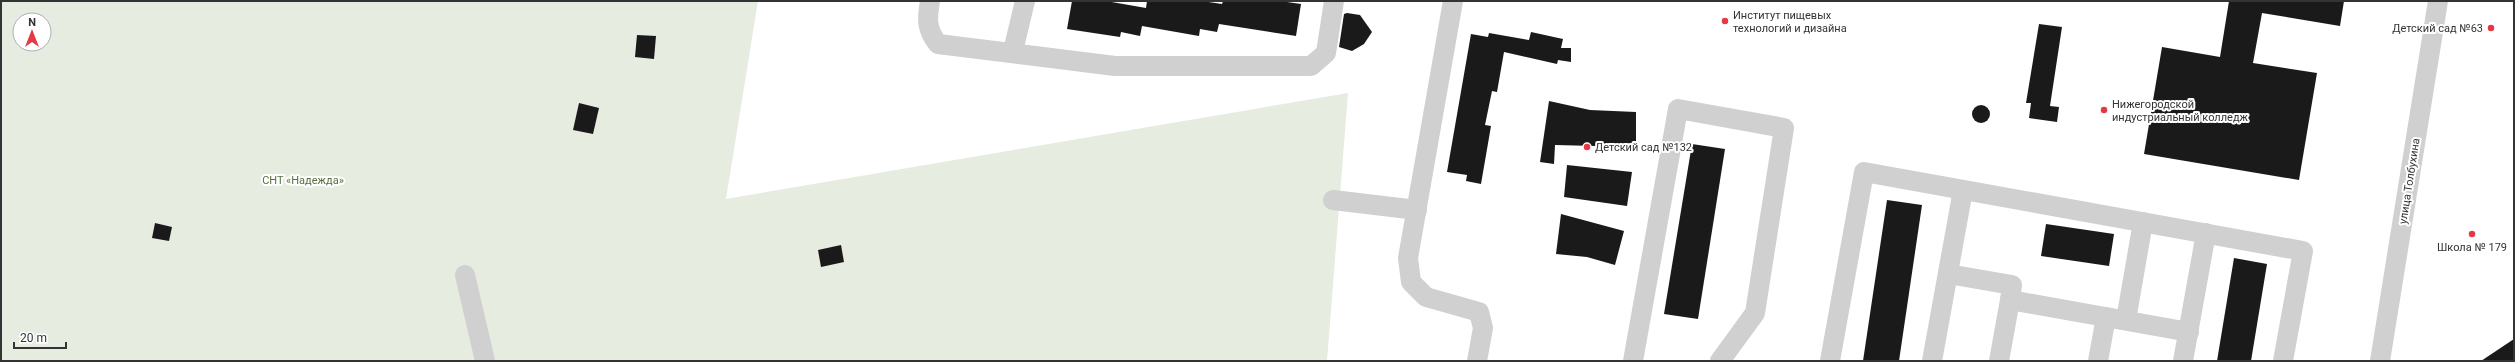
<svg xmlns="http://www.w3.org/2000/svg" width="2515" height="362" viewBox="0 0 2515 362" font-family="Roboto,sans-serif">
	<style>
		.green { fill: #e6ecdf; fill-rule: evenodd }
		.building { fill: #1a1a1a }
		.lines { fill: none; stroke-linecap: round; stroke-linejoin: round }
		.minor { stroke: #d0d0d0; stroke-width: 20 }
		.poi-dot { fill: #e63946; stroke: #fff; stroke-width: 1.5 }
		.labels { text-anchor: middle; stroke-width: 4; stroke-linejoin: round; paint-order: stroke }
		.poi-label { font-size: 11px; fill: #333; stroke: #fff; text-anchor: start }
		.park-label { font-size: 11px; fill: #56703f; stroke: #fff }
		.street-label { font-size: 11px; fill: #333; stroke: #fff }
	</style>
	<rect width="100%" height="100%" fill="#fff"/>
	<!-- green -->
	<path class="green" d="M1 1H758L726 199 1348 93 1327 361H1ZM20 20H44V44H20Z"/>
	<!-- building -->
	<g class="building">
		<polygon points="1072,1 1106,1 1146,8 1147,1 1202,1 1222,4 1223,1 1280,1 1301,4 1296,36 1219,24 1217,32 1200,29 1199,36 1142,26 1140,36 1121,32 1120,37 1067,29"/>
		<polygon points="2229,1 2344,1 2340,26 2262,13 2253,63 2317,73 2299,180 2144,154 2162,47 2220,57"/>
		<polygon points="1347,13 1360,15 1372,32 1364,44 1352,51 1339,47 1344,14"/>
		<polygon points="2039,24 2062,27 2050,106 2059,107 2057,122 2029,118 2031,103 2026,103"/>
		<polygon points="1531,32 1563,39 1561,48 1571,48 1571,62 1558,60 1557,64 1504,52 1497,92 1492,91 1485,125 1491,126 1481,184 1466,181 1467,175 1447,172 1471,34 1488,37 1489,33 1529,40"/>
		<polygon points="637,35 656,36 654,59 635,57"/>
		<polygon points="1549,101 1590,110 1636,112 1636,147 1555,145 1554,164 1540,162"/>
		<polygon points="579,103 599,108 593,134 573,130"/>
		<circle cx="1981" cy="114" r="9"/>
		<polygon points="1692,144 1725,149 1698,319 1664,314"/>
		<polygon points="1567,165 1632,172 1627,206 1564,197"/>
		<polygon points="1887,200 1922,205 1899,361 1863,361"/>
		<polygon points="1561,214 1624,231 1615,265 1587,257 1556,254"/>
		<polygon points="155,223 172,227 169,241 152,238"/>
		<polygon points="2046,224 2114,234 2109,266 2041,256"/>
		<polygon points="841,245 844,262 821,267 818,250"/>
		<polygon points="2234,258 2267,264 2251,361 2217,361"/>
		<polygon points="2514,339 2514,361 2481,361"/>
	</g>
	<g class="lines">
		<!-- minor -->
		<g class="minor">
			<path d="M930 1C927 19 926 29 938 44L1115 66H1311L1326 53 1334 1"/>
			<polyline points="1453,1 1408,258 1411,282 1426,297 1479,312 1483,328 1477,361"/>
			<polyline points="1013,51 1025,1"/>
			<polyline points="1333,200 1417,210"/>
			<polyline points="1948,274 2012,285 2010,300 2189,332"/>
			<polyline points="465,275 485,361"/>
			<polyline points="2126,320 2143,222"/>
			<polyline points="1633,361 1678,109 1784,128 1755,313 1720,361"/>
			<polyline points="1830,361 1864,172 2303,251 2283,361"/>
			<polyline points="1932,361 1963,190"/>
			<polyline points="1999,361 2010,300"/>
			<polyline points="2098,361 2106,317"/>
			<polyline points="2183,361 2206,233"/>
			<polyline points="2380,361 2438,1"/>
		</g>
	</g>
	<!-- markers -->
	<g class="poi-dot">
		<circle cx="1725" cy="21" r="4"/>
		<circle cx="2491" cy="28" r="4"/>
		<circle cx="2104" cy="110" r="4"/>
		<circle cx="1587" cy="147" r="4"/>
		<circle cx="2472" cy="234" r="4"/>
	</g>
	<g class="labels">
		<!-- poi labels -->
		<g class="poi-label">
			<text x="1733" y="19">Институт пищевых<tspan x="1733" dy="13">технологий и дизайна</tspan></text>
			<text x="2483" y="32" text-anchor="end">Детский сад №63</text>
			<text x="2112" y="108">Нижегородской<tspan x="2112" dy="13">индустриальный колледж</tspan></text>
			<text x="1595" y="151">Детский сад №132</text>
			<text x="2472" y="251" text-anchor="middle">Школа № 179</text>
		</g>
		<!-- park labels -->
		<g class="park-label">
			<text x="303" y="184">СНТ «Надежда»</text>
		</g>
		<!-- street labels -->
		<g class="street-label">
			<text transform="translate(2409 181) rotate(-81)" y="4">улица Толбухина</text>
		</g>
	</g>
	<!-- border -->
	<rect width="2515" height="362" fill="none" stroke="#333333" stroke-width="4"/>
	<!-- north arrow -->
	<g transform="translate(32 32)"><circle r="19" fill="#ffffff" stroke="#adadad"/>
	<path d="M0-3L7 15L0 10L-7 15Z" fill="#e63946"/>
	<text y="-6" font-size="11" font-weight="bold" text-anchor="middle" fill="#333333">N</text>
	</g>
	<!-- scale -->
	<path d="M14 342v6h52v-6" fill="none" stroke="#333333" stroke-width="2"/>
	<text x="20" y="342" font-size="12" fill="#333333" stroke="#ffffff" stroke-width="3" paint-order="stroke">20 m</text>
</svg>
